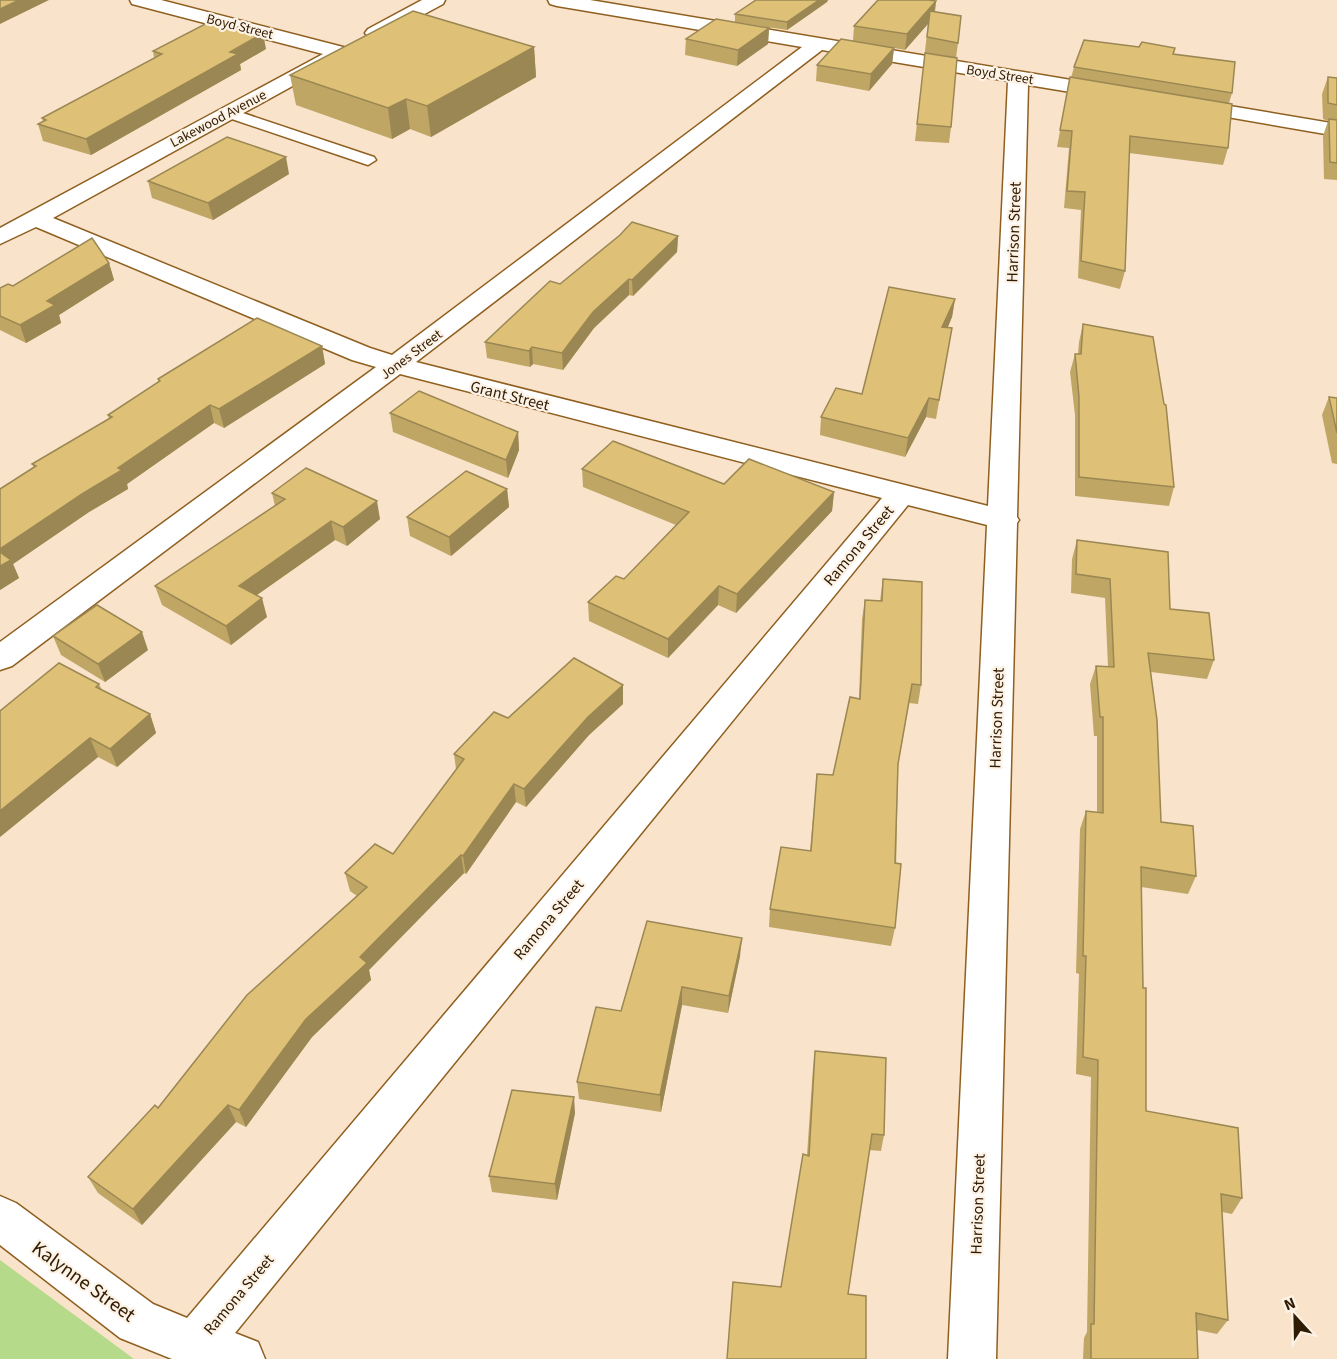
<svg xmlns="http://www.w3.org/2000/svg" width="1337" height="1359" viewBox="0 0 1337 1359" font-family="'Source Sans 3',sans-serif">
	<style>
		.green { fill: #b5da8a }
		.lines { fill: none; stroke-linecap: round; stroke-linejoin: round }
		.service-casing { stroke: #8f5f1f; stroke-width: 3 }
		.minor-casing { stroke: #8f5f1f; stroke-width: 3 }
		.service { fill: #fff; fill-rule: evenodd }
		.minor { fill: #fff; fill-rule: evenodd }
		.wall { fill: #bfa665 }
		.shaded-wall { fill: #9b8753 }
		.building { fill: #dec176; stroke: #9b8753; stroke-width: 1.5 }
		.labels { text-anchor: middle; stroke-width: 4.5; stroke-linejoin: round; paint-order: stroke }
		.far-street-label { font-size: 14px; fill: #301c03; stroke: #fdf2e6 }
		.street-label { font-size: 16px; fill: #301c03; stroke: #fdf2e6 }
		.near-street-label { font-size: 20px; fill: #301c03; stroke: #fdf2e6 }
	</style>
	<rect width="100%" height="100%" fill="#f9e3cb"/>
	<!-- green -->
	<polygon class="green" points="0,1260 134,1359 0,1359"/>
	<g class="lines">
		<!-- service casing -->
		<g class="service-casing">
			<polygon id="service" points="228,108 374,157 376,160 368,165 362,163 223,116 220,113 223,110"/>
		</g>
		<!-- minor casing -->
		<g class="minor-casing">
			<g id="minor">
				<path d="M130 0H161L347 48 350 52 347 56 338 57 336 62 53 218 370 348 392 355 802 47 557 6 550 4 548 0H590L1113 87 1120 89 1123 93 1120 97 1113 99 1028 85 1017 517 1019 520 1017 523 996 1359H948L987 525 908 505 235 1333 258 1342 265 1359H172L120 1338 0 1245V1196L16 1203 153 1304 187 1318 882 498 400 374 12 666 0 670V642L376 367 352 360 36 227 0 244V228L323 54 132 4ZM822 50 1008 81 988 506 416 362Z"/>
				<polygon points="422,0 445,0 443,4 382,37 368,37 365,33 368,29"/>
				<polygon points="1188,99 1337,124 1337,136 1181,109 1178,105 1181,101"/>
			</g>
		</g>
		<!-- service -->
		<use href="#service" class="service"/>
		<!-- minor -->
		<use href="#minor" class="minor"/>
	</g>
	<!-- wall -->
	<g class="wall">
		<polygon points="756,0 828,0 827,2 787,30 735,22 735,14"/>
		<polygon points="936,1 935,12 958,43 956,58 951,127 949,143 915,141 928,24 905,50 894,48 892,64 869,91 816,81 817,65 853,41 854,26"/>
		<polygon points="769,28 768,44 737,66 685,55 686,39"/>
		<polygon points="534,47 536,77 431,137 410,129 392,139 296,105 290,75"/>
		<polygon points="1139,47 1175,48 1174,54 1232,93 1229,103 1228,148 1223,165 1129,153 1125,271 1120,289 1078,278 1081,210 1064,208 1069,148 1057,147 1070,77 1071,78 1074,67"/>
		<polygon points="266,49 240,64 241,70 91,155 43,141 38,124 43,121 42,118 154,58 153,51"/>
		<polygon points="1328,77 1337,78 1337,180 1324,179 1323,136 1328,121 1323,119 1322,94"/>
		<polygon points="289,174 213,220 152,198 148,181"/>
		<polygon points="678,236 677,252 633,296 629,295 594,328 563,370 533,364 530,367 487,358 485,342 560,284"/>
		<polygon points="109,263 114,280 59,315 61,323 26,343 0,330 0,288 13,286"/>
		<polygon points="955,299 952,317 948,327 952,328 936,419 926,417 905,457 820,435 821,417 862,394"/>
		<polygon points="1083,324 1174,487 1169,506 1075,496 1075,415 1070,372 1075,354 1078,354 1079,342"/>
		<polygon points="322,346 325,364 224,428 214,423 127,484 128,489 89,512 13,564 19,578 0,590 34,468 32,464 109,419 108,415 158,382 158,379"/>
		<polygon points="1329,397 1337,398 1337,464 1332,463 1322,415"/>
		<polygon points="390,413 518,432 519,450 508,478 393,432"/>
		<polygon points="582,469 724,484 834,492 832,511 736,613 718,605 668,658 589,621 588,602 624,579 676,525 583,487"/>
		<polygon points="507,489 509,507 451,556 410,536 407,517"/>
		<polygon points="272,493 380,519 347,546 335,540 257,595 267,617 231,645 162,605 155,586 275,506"/>
		<polygon points="1077,540 1170,609 1214,660 1207,679 1151,672 1161,822 1196,876 1188,894 1141,887 1146,1111 1242,1198 1232,1214 1222,1212 1228,1320 1217,1334 1197,1330 1198,1359 1083,1359 1084,1338 1087,1332 1091,1077 1076,1074 1079,974 1076,973 1080,829 1086,811 1097,812 1097,736 1094,736 1090,684 1096,666 1108,667 1105,598 1071,593 1072,559"/>
		<polygon points="883,579 921,685 918,704 909,703 898,766 895,928 891,946 769,927 770,909 810,851 817,774 833,775 859,698 862,619 865,600 880,601"/>
		<polygon points="53,636 148,650 105,682 61,655"/>
		<polygon points="99,684 102,690 150,714 156,733 117,767 98,757 0,837"/>
		<polygon points="623,685 623,704 589,735 526,807 516,802 466,874 464,873 369,970 371,980 312,1037 246,1127 236,1122 142,1225 98,1193 88,1177 158,1108 357,896 350,891 345,873 393,854 456,769 454,754 508,718"/>
		<polygon points="740,956 728,1013 682,1005 661,1112 579,1099 577,1082 621,1011"/>
		<polygon points="815,1051 884,1135 881,1151 869,1150 848,1294 781,1287 807,1155 813,1068"/>
		<polygon points="575,1113 557,1200 492,1192 489,1176"/>
	</g>
	<!-- shaded-wall -->
	<g class="shaded-wall">
		<polygon points="19,0 49,0 0,24 0,9"/>
		<polygon points="819,0 828,0 827,2 787,30 787,22"/>
		<polygon points="936,1 934,17 905,50 907,34"/>
		<polygon points="769,28 768,44 737,66 738,50"/>
		<polygon points="263,33 266,49 240,64 241,70 91,155 86,139"/>
		<polygon points="534,47 536,77 431,137 427,106"/>
		<polygon points="894,48 892,64 869,91 871,74"/>
		<polygon points="406,99 410,129 392,139 388,108"/>
		<polygon points="286,157 289,174 213,220 208,203"/>
		<polygon points="678,236 677,252 633,296 632,280"/>
		<polygon points="109,263 114,280 59,315 61,323 26,343 20,325 47,301"/>
		<polygon points="629,279 629,295 594,328 563,370 562,353 593,312"/>
		<polygon points="955,299 952,317 940,345 942,327"/>
		<polygon points="322,346 325,364 224,428 219,409"/>
		<polygon points="532,347 533,364 530,367 529,351"/>
		<polygon points="929,398 926,417 905,457 908,438"/>
		<polygon points="210,405 214,423 127,484 128,489 89,512 13,564 19,578 0,590 0,549 82,494 118,468"/>
		<polygon points="518,432 519,450 508,478 506,460"/>
		<polygon points="507,489 509,507 451,556 449,537"/>
		<polygon points="834,492 832,511 736,613 737,594"/>
		<polygon points="377,501 380,519 347,546 343,527"/>
		<polygon points="331,521 335,540 244,604 239,586"/>
		<polygon points="719,586 718,605 668,658 668,639"/>
		<polygon points="262,598 267,617 231,645 226,626"/>
		<polygon points="142,632 148,650 105,682 98,664"/>
		<polygon points="623,685 623,704 589,735 526,807 524,789 588,717"/>
		<polygon points="150,714 156,733 117,767 110,749"/>
		<polygon points="90,738 98,757 0,837 0,811"/>
		<polygon points="514,784 516,802 466,874 463,856"/>
		<polygon points="461,855 464,873 369,970 371,980 312,1037 246,1127 239,1110 306,1019 360,957"/>
		<polygon points="742,938 740,956 728,1013 729,996"/>
		<polygon points="682,987 682,1005 661,1112 660,1095"/>
		<polygon points="574,1097 575,1113 557,1200 555,1184"/>
		<polygon points="228,1105 236,1122 142,1225 133,1209"/>
	</g>
	<!-- building -->
	<g class="building">
		<polygon points="0,0 19,0 0,9"/>
		<polygon points="756,0 819,0 787,22 735,14"/>
		<polygon points="878,0 929,0 936,1 907,34 854,26"/>
		<polygon points="413,11 534,47 427,106 406,99 388,108 290,75"/>
		<polygon points="930,11 961,16 958,43 927,37"/>
		<polygon points="716,19 769,28 738,50 686,39"/>
		<polygon points="211,21 263,33 230,52 238,54 86,139 38,124 46,120 42,118 162,54 153,51"/>
		<polygon points="841,39 894,48 871,74 817,65"/>
		<polygon points="1084,40 1139,47 1142,42 1175,48 1173,54 1235,62 1232,93 1074,67"/>
		<polygon points="925,53 957,58 951,127 917,124"/>
		<polygon points="1070,77 1232,104 1228,148 1130,136 1125,271 1081,261 1085,192 1067,191 1072,131 1060,130"/>
		<polygon points="1328,77 1337,78 1337,105 1328,103"/>
		<polygon points="1329,119 1337,120 1337,163 1330,162"/>
		<polygon points="227,137 286,157 208,203 148,181"/>
		<polygon points="632,222 678,236 632,280 629,279 593,312 562,353 532,347 529,351 485,342 550,281 560,284 620,235"/>
		<polygon points="92,238 109,263 47,301 55,305 20,325 0,316 0,288 8,284 13,286"/>
		<polygon points="889,287 955,299 942,327 952,328 939,400 929,398 908,438 821,417 836,388 862,394"/>
		<polygon points="257,318 322,346 219,409 210,405 118,468 122,470 82,494 0,549 0,489 36,466 32,464 112,417 108,415 160,381 158,379"/>
		<polygon points="1083,324 1153,337 1164,404 1166,405 1174,487 1079,477 1079,397 1075,354 1081,354"/>
		<polygon points="419,391 518,432 506,460 390,413"/>
		<polygon points="1329,397 1337,398 1337,433"/>
		<polygon points="613,441 724,484 749,459 834,492 737,594 719,586 668,639 588,602 616,576 624,579 689,512 582,469"/>
		<polygon points="306,468 377,501 343,527 331,521 239,586 262,598 226,626 155,586 285,499 272,493"/>
		<polygon points="466,471 507,489 449,537 407,517"/>
		<polygon points="1077,540 1168,552 1170,609 1209,613 1214,660 1148,653 1157,720 1161,822 1193,826 1196,876 1141,867 1143,988 1146,988 1146,1111 1238,1128 1242,1198 1221,1194 1228,1320 1196,1313 1198,1359 1091,1359 1091,1324 1094,1324 1098,1060 1083,1057 1086,956 1083,956 1086,811 1103,813 1103,717 1100,717 1096,666 1114,667 1110,579 1076,574"/>
		<polygon points="0,552 11,560 0,566"/>
		<polygon points="883,579 922,582 921,685 912,684 898,764 895,863 901,864 895,928 770,909 781,847 811,851 817,774 833,775 850,697 860,699 865,600 882,601"/>
		<polygon points="97,605 142,632 98,664 53,636"/>
		<polygon points="574,658 623,685 588,717 524,789 514,784 463,856 461,855 360,957 367,963 306,1019 239,1110 228,1105 133,1209 88,1177 155,1105 158,1108 247,995 367,887 345,873 375,844 393,854 464,759 454,754 494,712 508,718"/>
		<polygon points="59,663 99,684 96,687 150,714 110,749 90,738 0,811 0,711"/>
		<polygon points="647,921 742,938 729,996 682,987 660,1095 577,1082 596,1007 621,1011"/>
		<polygon points="815,1051 886,1058 884,1135 872,1134 848,1294 866,1296 866,1359 727,1359 733,1282 781,1287 803,1154 809,1156"/>
		<polygon points="512,1090 574,1097 555,1184 489,1176"/>
	</g>
	<g class="labels">
		<!-- far-street labels -->
		<g class="far-street-label">
			<text transform="translate(240 26) rotate(14)" y="5">Boyd Street</text>
			<text transform="translate(1000 74) rotate(9)" y="5">Boyd Street</text>
			<text transform="translate(218 118) rotate(-28)" y="5">Lakewood Avenue</text>
			<text transform="translate(411 354) rotate(-37)" y="5">Jones Street</text>
		</g>
		<!-- street labels -->
		<g class="street-label">
			<text transform="translate(1013 232) rotate(-88)" y="6">Harrison Street</text>
			<text transform="translate(510 395) rotate(14)" y="6">Grant Street</text>
			<text transform="translate(858 545) rotate(-50)" y="6">Ramona Street</text>
			<text transform="translate(996 718) rotate(-88)" y="6">Harrison Street</text>
			<text transform="translate(548 919) rotate(-50)" y="6">Ramona Street</text>
			<text transform="translate(977 1204) rotate(-88)" y="6">Harrison Street</text>
			<text transform="translate(238 1294) rotate(-50)" y="6">Ramona Street</text>
		</g>
		<!-- near-street labels -->
		<g class="near-street-label">
			<text transform="translate(84 1281) rotate(36)" y="7">Kalynne Street</text>
		</g>
	</g>
	<!-- north arrow -->
	<g transform="translate(1295 1317) rotate(338)" stroke="#fdf2e6" stroke-width="4.5" paint-order="stroke">
	<path d="M0-4.5L10 22L0 15L-10 22Z" fill="#301c03"/>
	<text y="-9" font-size="16" font-weight="bold" text-anchor="middle" fill="#301c03">N</text>
	</g>
</svg>
